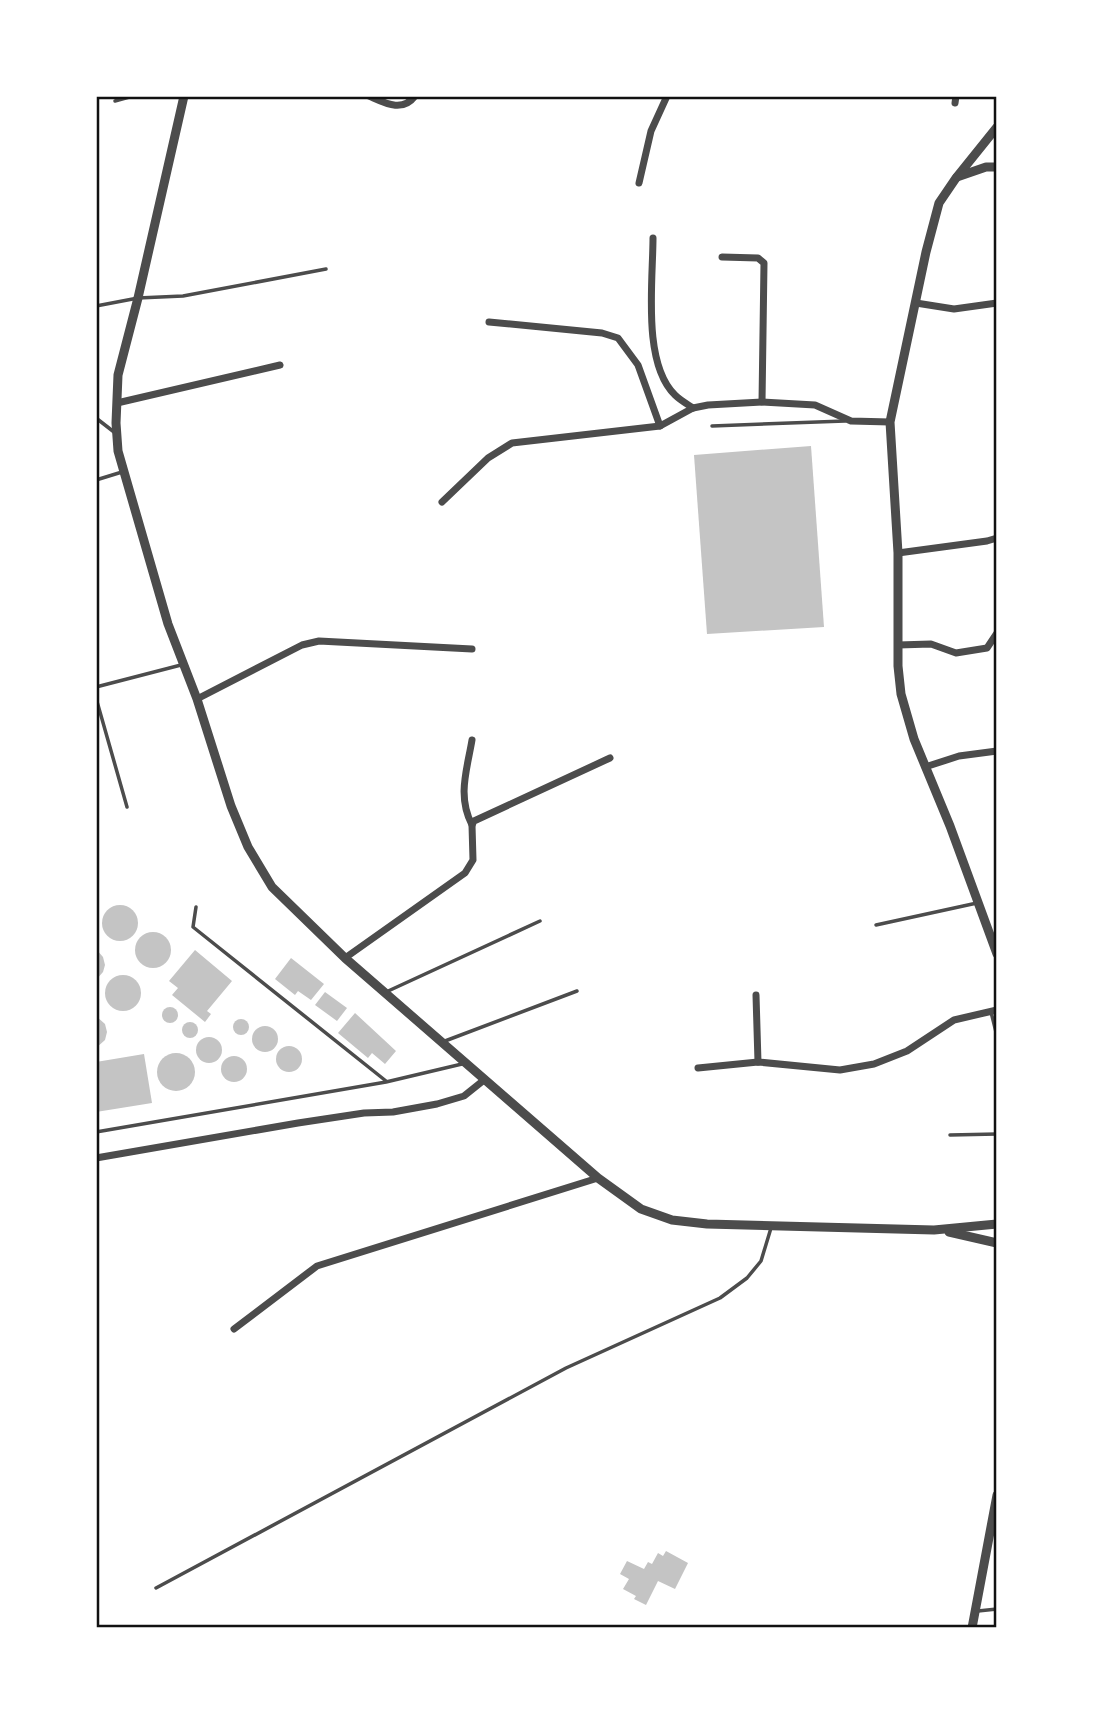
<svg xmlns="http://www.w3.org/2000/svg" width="1093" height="1724" viewBox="0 0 1093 1724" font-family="'PT Sans Narrow',sans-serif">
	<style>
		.building { fill: #c4c4c4 }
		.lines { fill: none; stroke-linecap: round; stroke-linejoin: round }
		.service { stroke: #4c4c4c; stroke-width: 3.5 }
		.minor { stroke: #4c4c4c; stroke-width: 7 }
		.tertiary { stroke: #4c4c4c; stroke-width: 9 }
		.neatline { fill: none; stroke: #111; stroke-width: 2.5 }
	</style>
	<rect width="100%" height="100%" fill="#fff"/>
	<!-- building -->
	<g class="building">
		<polygon points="811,446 824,627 707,634 694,455"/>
		<circle cx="120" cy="923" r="18"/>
		<circle cx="153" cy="950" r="18"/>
		<polygon points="96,949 103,957 105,965 103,972 96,980"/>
		<polygon points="195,950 232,981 207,1011 211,1014 205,1022 172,995 178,988 169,981"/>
		<polygon points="291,958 324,984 311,1000 298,991 295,995 275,979"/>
		<circle cx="123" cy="993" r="18"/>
		<polygon points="325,992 347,1008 337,1021 315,1005"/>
		<circle cx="170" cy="1015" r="8"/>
		<polygon points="355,1013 396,1051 385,1064 372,1053 368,1058 338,1033"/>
		<polygon points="96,1016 105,1024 107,1032 105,1040 96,1048"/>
		<circle cx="241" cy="1027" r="8"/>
		<circle cx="190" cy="1030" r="8"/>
		<circle cx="265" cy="1039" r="13"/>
		<circle cx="209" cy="1050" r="13"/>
		<circle cx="289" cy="1059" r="13"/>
		<circle cx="176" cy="1072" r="19"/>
		<polygon points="144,1054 152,1103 96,1112 96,1062"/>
		<circle cx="234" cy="1069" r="13"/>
		<polygon points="666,1551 688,1563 675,1589 658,1581 646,1605 634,1599 636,1596 623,1589 629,1579 620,1574 627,1561 644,1569 648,1562 652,1564 658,1553 663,1556"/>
	</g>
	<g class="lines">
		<!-- service -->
		<g class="service">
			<polyline points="115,101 133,96"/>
			<polyline points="96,306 138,298 183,296 326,269"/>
			<polyline points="96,418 114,432"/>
			<polyline points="712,426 845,421"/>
			<polyline points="96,480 122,472"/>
			<polyline points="96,687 181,665"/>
			<polyline points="96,698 127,807"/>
			<polyline points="196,907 193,927 386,1081"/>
			<polyline points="876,925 977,903"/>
			<polyline points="386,992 540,921"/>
			<polyline points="991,1012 997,1036"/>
			<polyline points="445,1041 577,991"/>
			<polyline points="96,1132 386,1082 462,1064"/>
			<polyline points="950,1135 997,1134"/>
			<polyline points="156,1588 566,1368 720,1298 747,1278 761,1261 771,1228"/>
			<polyline points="978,1611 997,1609"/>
		</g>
		<!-- minor -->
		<g class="minor">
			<path d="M369 96C385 103 402 113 415 96"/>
			<polyline points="955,103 956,96"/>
			<polyline points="639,183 651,131 667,96"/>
			<path d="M653 238C653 281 642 363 675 395 680 400 687 404 693 408"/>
			<polyline points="722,257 758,258 764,263 762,402"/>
			<polyline points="916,303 954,309 997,303"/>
			<polyline points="489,322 602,333 618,338 638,365 660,426"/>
			<polyline points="117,403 280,365"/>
			<polyline points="442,502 488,458 512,443 660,426 693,408 708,405 762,402 815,405 851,421 890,422"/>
			<polyline points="898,553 987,541 997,538"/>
			<polyline points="898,645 931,644 956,653 987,648 997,633"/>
			<polyline points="197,699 302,645 319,641 472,649"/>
			<polyline points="925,767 959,756 997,751"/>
			<path d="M472 825C457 796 467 770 472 740"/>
			<polyline points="345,958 465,873 473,860 472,825 474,821 610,758"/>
			<polyline points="756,995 758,1062"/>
			<polyline points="698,1068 758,1062 840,1070 874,1064 907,1051 954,1020 997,1010"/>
			<polyline points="96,1158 298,1123 364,1113 393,1112 437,1104 464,1096 484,1080"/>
			<polyline points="234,1329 317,1266 598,1178"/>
		</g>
		<!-- tertiary -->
		<g class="tertiary">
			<polyline points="184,96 138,298 118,375 116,423 118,451 168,624 197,699 231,806 248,847 272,887 345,958 598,1178 641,1209 672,1220 707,1224 934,1230 997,1224"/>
			<polyline points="997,127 956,178 939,203 926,252 890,422 898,553 898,666 901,694 914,739 950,826 997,954"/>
			<polyline points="957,177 986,167 997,167"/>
			<polyline points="949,1232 997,1243"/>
			<polyline points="972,1628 997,1495"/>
		</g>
	</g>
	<!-- border -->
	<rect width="1093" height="1724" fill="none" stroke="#ffffff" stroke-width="196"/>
	<rect x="98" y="98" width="897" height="1528" class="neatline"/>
</svg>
